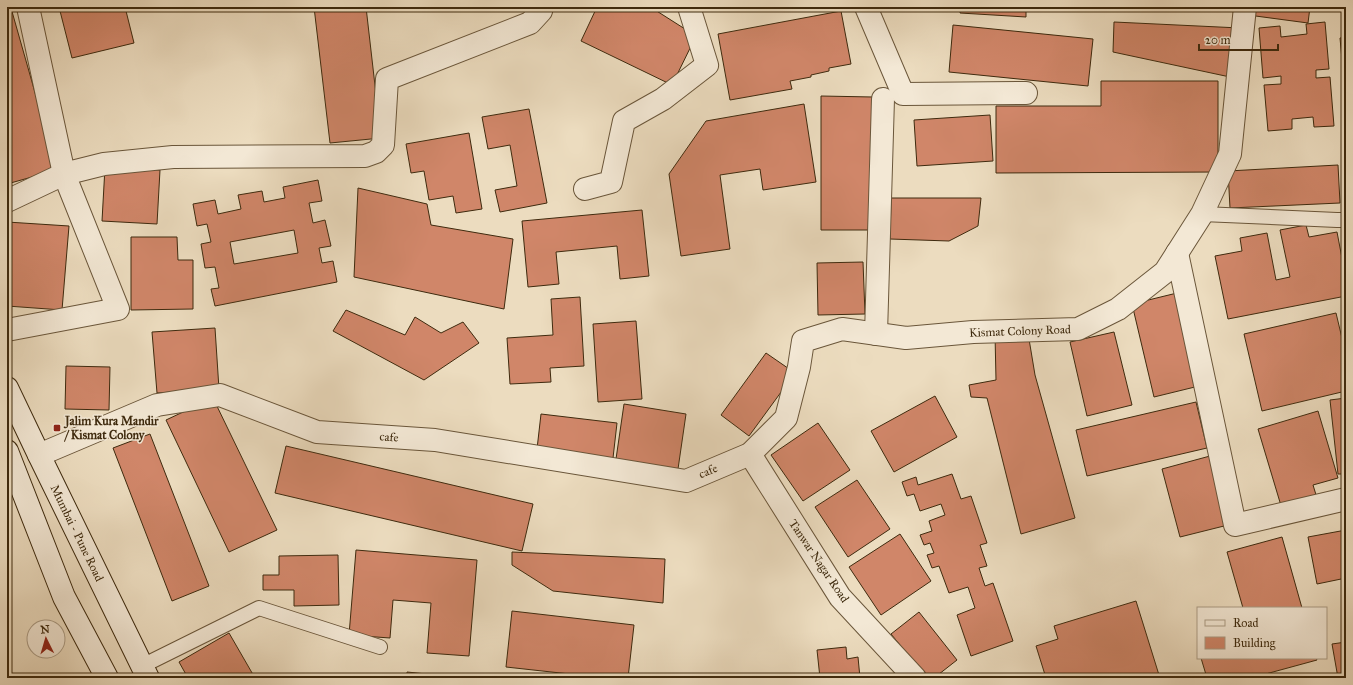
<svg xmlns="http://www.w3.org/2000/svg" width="1353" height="685" font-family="'IM FELL Great Primer',serif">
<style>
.building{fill:#d08669;stroke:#3e2a0e;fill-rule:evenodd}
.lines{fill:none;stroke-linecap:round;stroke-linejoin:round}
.lane-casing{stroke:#6a563a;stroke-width:16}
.street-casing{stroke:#6a563a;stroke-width:24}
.secondary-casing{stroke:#3e2a0e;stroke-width:24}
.lane{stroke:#f3e8d5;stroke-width:14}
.street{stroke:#f3e8d5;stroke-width:22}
.secondary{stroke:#f3e8d5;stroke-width:22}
.poi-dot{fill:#8f2418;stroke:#f3e8d5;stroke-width:1.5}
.labels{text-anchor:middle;stroke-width:3;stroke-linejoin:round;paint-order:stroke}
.street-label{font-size:12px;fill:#3e2a0e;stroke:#f3e8d5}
.poi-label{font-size:12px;font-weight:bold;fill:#3e2a0e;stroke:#f3e8d5;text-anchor:start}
</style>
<rect width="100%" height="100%" fill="#ecdcbf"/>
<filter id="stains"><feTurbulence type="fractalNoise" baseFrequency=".005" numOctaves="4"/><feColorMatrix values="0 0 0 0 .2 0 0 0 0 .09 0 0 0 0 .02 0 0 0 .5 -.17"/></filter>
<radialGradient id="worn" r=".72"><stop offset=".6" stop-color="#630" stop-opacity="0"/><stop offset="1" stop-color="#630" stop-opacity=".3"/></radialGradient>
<g class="building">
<path d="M59 7H125L134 43 72 58Z"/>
<path d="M314 7H366L381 138 330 143Z"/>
<path d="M597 7H656L652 8 696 36 672 85 581 41Z"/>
<path d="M961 7H1026V17L960 13Z"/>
<path d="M1249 7H1310L1308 23 1248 15Z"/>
<path d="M11 8 57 170 7 184V9Z"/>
<path d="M841 11 851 64 829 68V71L811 75V77L790 81 792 89 730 100 718 34Z"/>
<path d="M1114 22 1240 28 1230 77 1113 52Z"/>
<path d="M1325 22 1329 69 1316 70V78L1330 77 1334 126 1314 127 1313 117 1292 119V129L1268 131 1264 85 1281 84V76L1263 78 1259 28 1280 26 1281 37 1307 34 1306 24Z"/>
<path d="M953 25 1093 39 1088 86 949 72Z"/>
<path d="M1346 37V104L1340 38Z"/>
<path d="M1101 81H1218V172L996 173V106H1101Z"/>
<path d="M821 96 873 97V230H821Z"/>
<path d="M804 104 816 182 763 190 760 169 720 175 730 249 681 256 669 174 706 121Z"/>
<path d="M529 109 547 203 500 212 495 190 517 186 510 145 488 149 482 117Z"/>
<path d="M990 115 993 161 917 166 914 120Z"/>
<path d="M469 133 482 209 456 213 453 196 429 200 424 171 411 173 406 144Z"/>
<path d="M1338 165 1340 203 1230 208 1228 171Z"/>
<path d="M105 167 160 170 157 224 102 221Z"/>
<path d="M318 180 322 201 309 203 313 223 325 220 331 246 319 248 322 263 333 261 337 282 215 306 211 289 219 288 215 267 205 268 201 244 211 242 207 224 197 226 193 204 215 200 218 214 241 209 238 195 262 191 264 202 285 198 283 187ZM294 230 298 253 234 264 230 242Z"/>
<path d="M358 188 427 204 431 225 513 239 504 309 354 277Z"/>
<path d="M891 198H981L978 226 949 241 890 239Z"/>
<path d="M642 210 649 276 620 279 617 246 556 252 559 284 528 287 522 221Z"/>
<path d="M7 222 69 226 62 310 7 306 8 273H7Z"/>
<path d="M1306 225 1309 237 1337 232 1346 279V296L1228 319 1215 256 1242 251 1240 238 1267 233 1276 280 1290 277 1280 230Z"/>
<path d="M131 237H177L178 260H193V309L131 310Z"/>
<path d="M863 262 865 314 818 315 817 263Z"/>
<path d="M1177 293 1199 386 1154 397 1132 304Z"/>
<path d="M580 297 584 366 550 368 551 382 510 384 507 338 553 335 551 299Z"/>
<path d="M346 310 405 335 415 317 441 333 463 322 479 343 424 380 333 331Z"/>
<path d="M1336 313 1346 355V391L1262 411 1244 334Z"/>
<path d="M636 321 642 399 598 402 593 324Z"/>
<path d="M215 328 219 389 157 393 152 332Z"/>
<path d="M1114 332 1132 405 1087 416 1070 342Z"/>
<path d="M1028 333 1035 375 1075 518 1021 534 987 398 971 397 969 385 996 380 995 334Z"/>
<path d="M766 353 795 373 749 436 721 415Z"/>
<path d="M66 366 110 367 109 410 65 409Z"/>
<path d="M935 396 957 437 894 472 871 431Z"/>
<path d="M213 398 277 530 229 552 166 420Z"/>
<path d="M1346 398V474H1338L1330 400Z"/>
<path d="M1196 402 1207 448 1087 476 1076 430Z"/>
<path d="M624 404 686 414 678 469 616 459Z"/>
<path d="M1318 411 1338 478 1313 485 1317 498 1282 509 1258 429Z"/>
<path d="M541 414 617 423 613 458 537 449Z"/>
<path d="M818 423 850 470 803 501 771 455Z"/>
<path d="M150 434 209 586 172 601 113 448Z"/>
<path d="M286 446 533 504 522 551 275 493Z"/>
<path d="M1210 456 1228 525 1180 537 1162 469Z"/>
<path d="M952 474 961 499 971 496 987 543 980 545 987 566 979 568 985 586 993 583 1013 641 971 656 957 615 975 608 968 587 949 593 939 566 932 568 927 555 934 553 930 543 924 545 920 535 932 531 929 521 945 515 941 504 920 511 914 494 907 496 902 482 916 477 918 485Z"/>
<path d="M857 480 890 529 848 557 815 507Z"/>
<path d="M1346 530V578L1317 584 1308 537Z"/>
<path d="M900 534 931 581 881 615 849 567Z"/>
<path d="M1282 537 1302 608H1243L1227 552Z"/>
<path d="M356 550 477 560 469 656 427 653 431 603 393 600 390 638 349 635Z"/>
<path d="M512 552 665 559 663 603 553 591 512 565Z"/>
<path d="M338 555 339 605 294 606V590H263V575H279V556Z"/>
<path d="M1136 601 1159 675 1151 678H1046L1036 646 1058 639 1054 626Z"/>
<path d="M512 611 634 625 628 678H606L506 667Z"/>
<path d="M919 612 957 660 934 678H927L891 634Z"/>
<path d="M229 633 255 678H188L179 662Z"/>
<path d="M1346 642V678H1338L1332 644Z"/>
<path d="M846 647 847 659 858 657 860 678H820L817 650Z"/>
<path d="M1201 658H1316L1317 660 1251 678H1207Z"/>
<path d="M407 672 466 678H407Z"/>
</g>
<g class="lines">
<defs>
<g id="lane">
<path d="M1202 214 1337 220H1346"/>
<path d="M142 666 259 608 380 647"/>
</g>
<g id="street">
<path d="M866 7 903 94 1026 93"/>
<path d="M585 189 611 182 624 121 663 99 707 65 689 7"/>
<path d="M7 201 64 174 104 164 173 157 365 156 376 152 383 145 387 79 530 23 541 11 542 7"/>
<path d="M1177 253 1235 525 1346 499"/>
<path d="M7 330 118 309 64 174 28 7"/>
<path d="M876 334 883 99"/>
<path d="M750 454 840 597 915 678"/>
<path d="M39 455 157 405 220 395 317 432 435 440 686 481 750 454 786 418 799 367 803 341 842 329 906 338 973 332 1078 329 1118 309 1165 272 1202 214 1230 154 1245 7"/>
</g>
<g id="secondary">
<path d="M7 388 39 455 148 678"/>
<path d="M7 451 64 597 107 678"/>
</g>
</defs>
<use href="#lane" class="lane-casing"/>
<use href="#street" class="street-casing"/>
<use href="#secondary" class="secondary-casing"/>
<use href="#lane" class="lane"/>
<use href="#street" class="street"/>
<use href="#secondary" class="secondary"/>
</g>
<rect class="poi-dot" x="53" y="424" width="8" height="8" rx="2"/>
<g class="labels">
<g class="street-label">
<text transform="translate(1020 331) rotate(-2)" y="4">Kismat Colony Road</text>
<text transform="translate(389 437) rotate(4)" y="4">cafe</text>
<text transform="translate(708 471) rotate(-23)" y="4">cafe</text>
<text transform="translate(77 533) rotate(64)" y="4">Mumbai - Pune Road</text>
<text transform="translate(819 561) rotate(56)" y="4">Tanwar Nagar Road</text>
</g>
<g class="poi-label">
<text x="65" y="425">Jalim Kura Mandir<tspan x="65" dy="14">/ Kismat Colony</tspan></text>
</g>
</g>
<rect width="1353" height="685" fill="none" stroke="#ecdcbf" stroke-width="24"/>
<rect x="8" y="8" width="1337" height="669" fill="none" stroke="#3e2a0e" stroke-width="2"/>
<rect x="12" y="12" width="1329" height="661" fill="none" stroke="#3e2a0e"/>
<rect x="1197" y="607" width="130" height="52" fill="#f3e8d5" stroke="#ab9c85"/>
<rect x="1205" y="620" width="20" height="6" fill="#f3e8d5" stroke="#ab9c85"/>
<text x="1233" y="627" font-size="12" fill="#3e2a0e">Road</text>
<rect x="1205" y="637" width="20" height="12" fill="#d08669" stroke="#ab9c85"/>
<text x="1233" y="647" font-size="12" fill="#3e2a0e">Building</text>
<g transform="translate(46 639) rotate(355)"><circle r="19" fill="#f3e8d5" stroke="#ab9c85"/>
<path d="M0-3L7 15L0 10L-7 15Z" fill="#8f2418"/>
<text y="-6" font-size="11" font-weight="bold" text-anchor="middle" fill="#3e2a0e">N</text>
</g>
<path d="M1199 44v6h79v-6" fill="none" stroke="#3e2a0e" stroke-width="2"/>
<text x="1205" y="44" font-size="12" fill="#3e2a0e" stroke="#f3e8d5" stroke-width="3" paint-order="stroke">20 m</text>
<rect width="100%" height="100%" filter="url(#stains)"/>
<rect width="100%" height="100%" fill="url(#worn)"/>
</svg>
